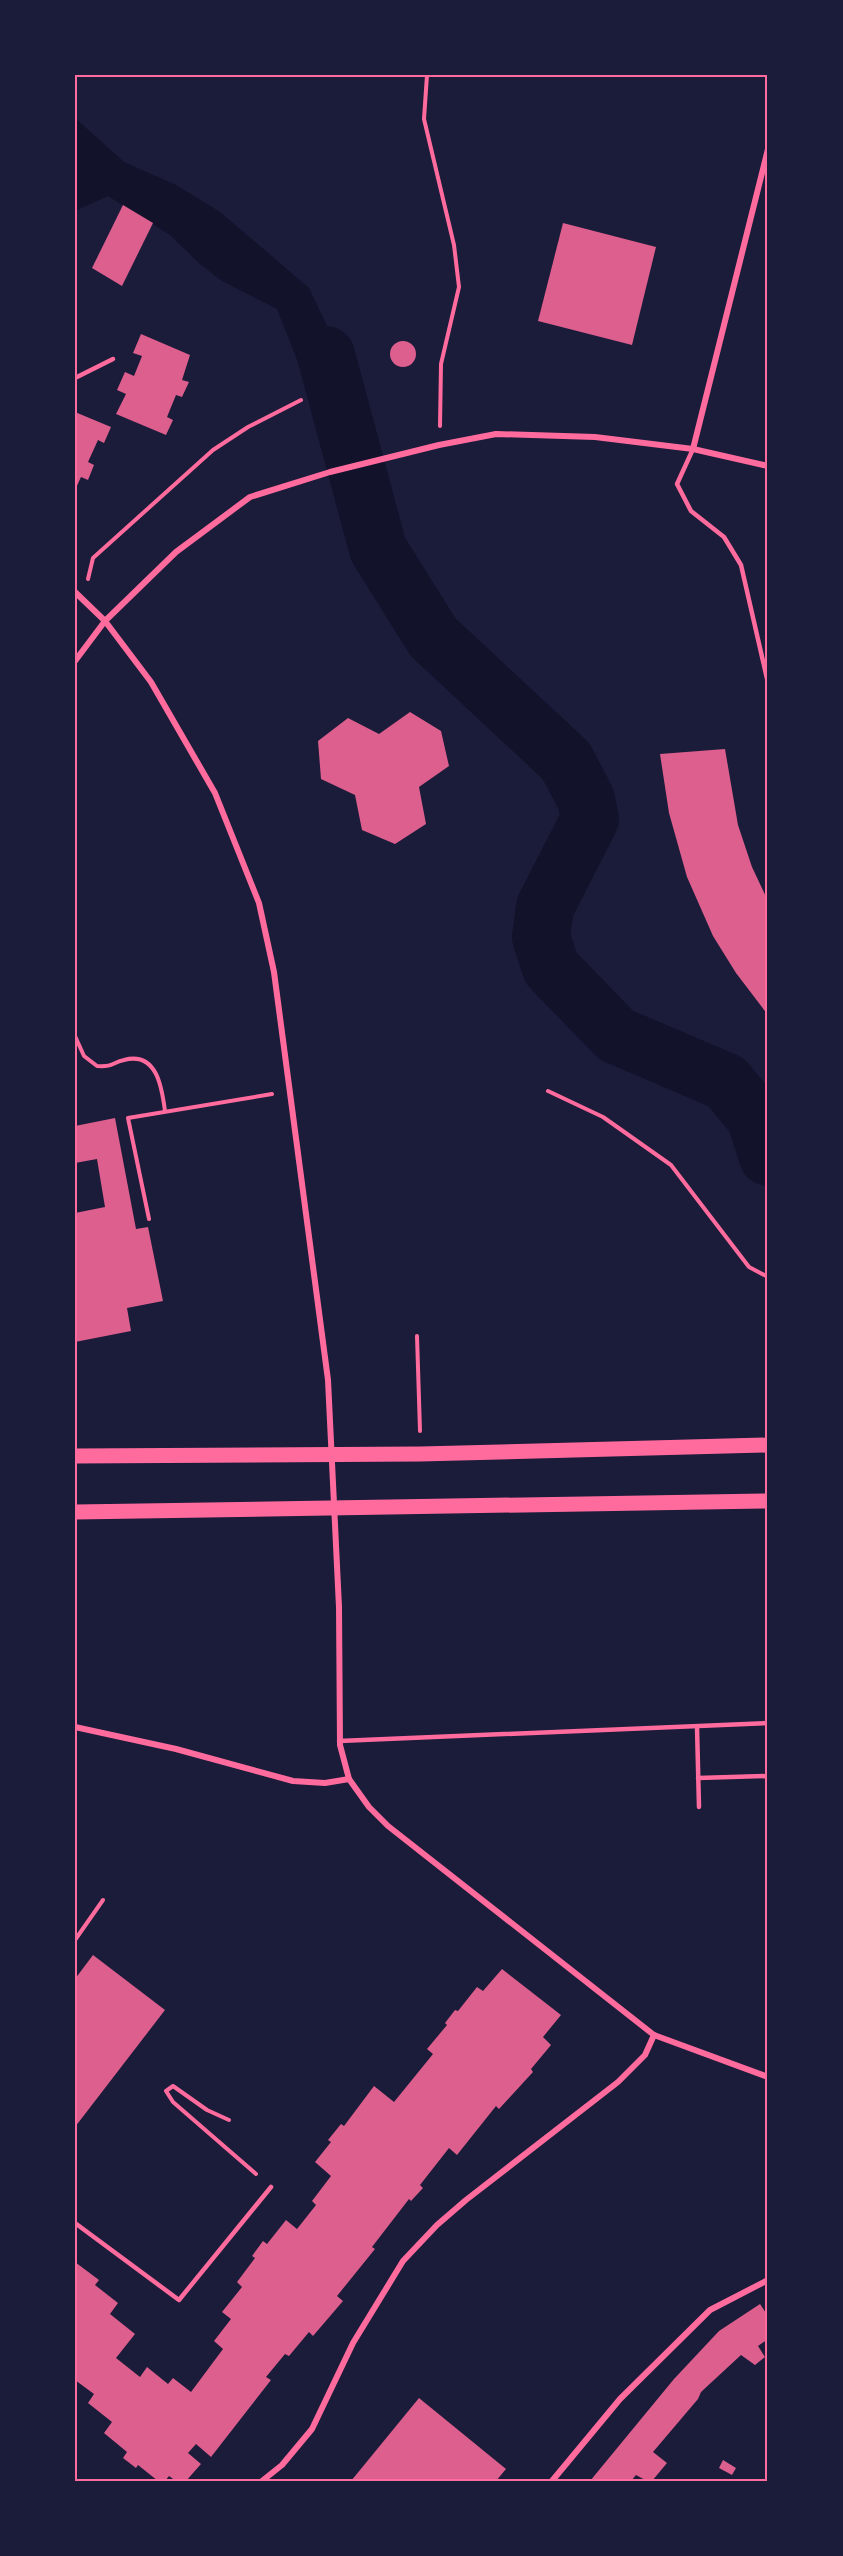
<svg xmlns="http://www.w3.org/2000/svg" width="843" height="2556" font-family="Jost,sans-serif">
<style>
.water{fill:#12122b}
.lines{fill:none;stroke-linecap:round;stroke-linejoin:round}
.river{stroke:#12122b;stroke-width:58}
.building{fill:#dd5f8e}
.path{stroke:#ff6b9d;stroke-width:4}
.service{stroke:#ff6b9d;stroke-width:4.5}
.minor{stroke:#ff6b9d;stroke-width:6}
.primary{stroke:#ff6b9d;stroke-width:15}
.neatline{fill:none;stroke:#ff6b9d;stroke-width:2}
</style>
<rect width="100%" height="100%" fill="#1b1b3a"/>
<path class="water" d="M75 118 124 162 176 185 220 212 309 288 329 330 363 429 328 438 277 309 222 281 200 264 170 235 108 196 75 211Z"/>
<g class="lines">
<path class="river" d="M326 355 378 549 433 637 566 761 586 799 590 819 545 907 541 937 551 968 616 1035 726 1082 755 1117 768 1157"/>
</g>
<g class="building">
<path d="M123 205 153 223 122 286 92 268Z"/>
<path d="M563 223 656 247 632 345 538 321Z"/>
<path d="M141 334 190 355 182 380 189 382 182 397 176 395 167 417 173 420 166 435 116 414 126 394 117 390 125 372 134 376 142 356 133 353Z"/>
<circle cx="403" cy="354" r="13"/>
<path d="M75 412 111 427 104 443 98 440 88 462 94 465 88 480 81 477 75 490Z"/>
<path d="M410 712 441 731 449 766 419 787 426 824 395 844 362 830 355 795 321 779 318 741 348 718 379 734Z"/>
<path d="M725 749 738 825 752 867 768 901V1015L736 973 713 936 687 877 669 813 660 754Z"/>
<path d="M115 1118 136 1229 148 1227 163 1301 127 1308 131 1331 75 1342V1213L105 1207 97 1159 75 1163V1126Z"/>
<path d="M93 1955 165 2010 75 2127V1979Z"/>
<path d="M502 1969 561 2015 543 2037 551 2045 531 2069 533 2072 499 2109 496 2106 457 2155 449 2148 420 2185 423 2188 411 2201 409 2199 372 2247 375 2249 337 2296 343 2301 313 2336 309 2332 289 2356 285 2354 266 2377 271 2380 211 2457 196 2444 188 2453 201 2464 186 2481H176L169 2476 165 2481H158L138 2465 136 2468 123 2458 127 2452 104 2433 112 2422 88 2403 94 2394 75 2380V2262L99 2280 95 2285 118 2303 110 2314 135 2334 116 2358 140 2377 147 2367 168 2384 173 2378 191 2392 223 2349 214 2341 231 2319 222 2312 242 2287 237 2282 255 2258 252 2256 263 2241 267 2244 286 2220 297 2229 316 2205 312 2201 331 2176 315 2162 331 2142 328 2140 341 2124 344 2126 374 2086 394 2102 433 2054 427 2049 447 2025 445 2023 455 2010 458 2011 477 1987 483 1991Z"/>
<path d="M760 2304 768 2316V2339L758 2346 765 2357 755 2365 741 2355 701 2392 698 2399 653 2452 667 2463 652 2481H647L636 2475 631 2481H590L674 2379 719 2331Z"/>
<path d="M419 2398 506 2469 496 2481H351Z"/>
<path d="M723 2460 736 2468 732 2475 719 2468Z"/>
</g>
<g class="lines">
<g class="path">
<path d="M427 75 424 119 454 245 459 287 441 364 440 426"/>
<path d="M88 579 93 558 213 450 248 427 301 400"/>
<path d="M75 1036 84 1056 97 1066C114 1067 111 1063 124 1060 157 1051 162 1088 165 1111"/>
<path d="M548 1091 603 1117 671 1165 749 1267 768 1277"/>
<path d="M149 1219 128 1118 272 1094"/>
<path d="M417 1336 420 1431"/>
<path d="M75 1940 103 1900"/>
<path d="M229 2120 207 2110 173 2086 166 2091 173 2102 256 2174"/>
</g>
<g class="service">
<path d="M75 378 113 359"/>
<path d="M693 449 677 484 691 511 724 537 741 565 768 683"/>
<path d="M697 1727 699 1807"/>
<path d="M339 1741 768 1723"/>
<path d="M698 1778 768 1776"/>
<path d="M75 2223 179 2300 271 2187"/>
</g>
<g class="minor">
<path d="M693 449 768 149"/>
<path d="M75 592 105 621 151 682 215 793 259 903 274 972 328 1380 339 1607 340 1745 349 1779 369 1807 388 1826 654 2035 768 2077"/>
<path d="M75 661 105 621 176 552 250 497 330 472 439 445 496 434 595 437 693 449 768 466"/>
<path d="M75 1727 176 1749 293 1781 325 1783 349 1779"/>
<path d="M262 2481 282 2465 312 2429 353 2343 403 2261 437 2225 466 2200 618 2082 645 2055 654 2035"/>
<path d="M552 2481 620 2399 710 2310 768 2280"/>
</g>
<g class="primary">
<path d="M75 1456 420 1454 768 1445"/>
<path d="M75 1512 768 1501"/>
</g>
</g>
<rect width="843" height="2556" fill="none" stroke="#1b1b3a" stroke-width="153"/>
<rect x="76" y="76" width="690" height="2404" class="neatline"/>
</svg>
